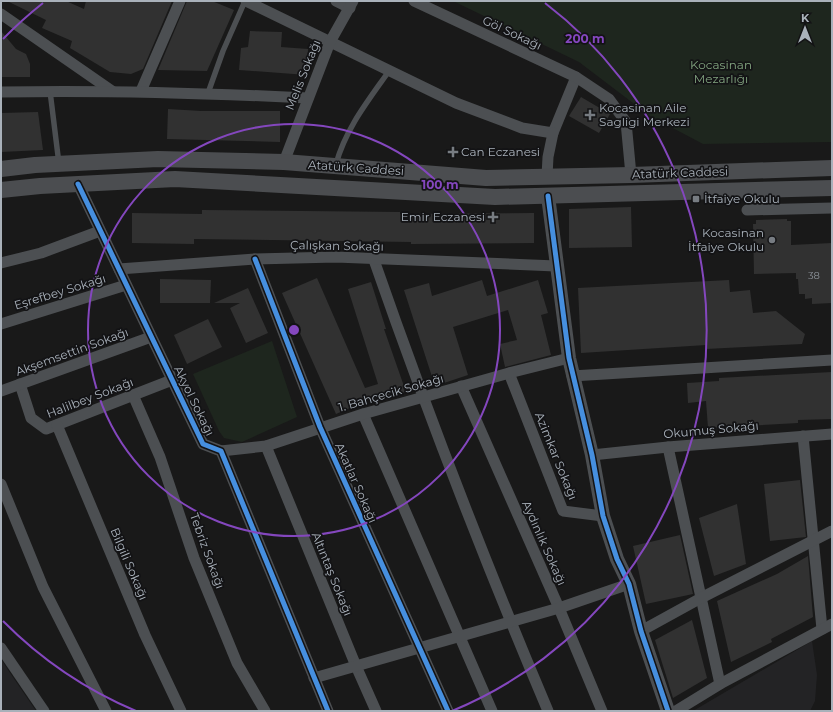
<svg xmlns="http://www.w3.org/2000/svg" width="833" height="712" font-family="Montserrat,sans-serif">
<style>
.built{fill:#232325}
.green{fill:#1e261e}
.building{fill:#313131}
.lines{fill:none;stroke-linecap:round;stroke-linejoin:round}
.service{stroke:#4c4f52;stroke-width:5.5}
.minor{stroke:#4c4f52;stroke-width:11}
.tertiary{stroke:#4c4f52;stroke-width:14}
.secondary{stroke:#4b4d50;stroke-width:16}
.cycleway-casing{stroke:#131315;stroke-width:8}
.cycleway{stroke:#468fdf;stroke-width:5}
.ring{fill:none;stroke:#8447be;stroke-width:2}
.poi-dot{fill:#777c82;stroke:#131315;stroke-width:1.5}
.labels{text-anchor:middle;stroke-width:3.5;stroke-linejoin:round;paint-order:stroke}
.number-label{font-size:10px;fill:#8b9198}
.street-label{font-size:12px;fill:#a9b1ba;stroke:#131315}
.park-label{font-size:12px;fill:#83a580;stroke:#131315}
.poi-label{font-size:12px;fill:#a9b1ba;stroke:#131315;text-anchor:start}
.centre{fill:#8447be;stroke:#131315;stroke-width:2}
.ring-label{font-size:12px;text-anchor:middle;font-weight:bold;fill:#8447be;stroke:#131315;stroke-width:3.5;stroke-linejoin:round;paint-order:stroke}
</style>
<rect width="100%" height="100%" fill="#191919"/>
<g class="built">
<path d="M812 641 817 675 815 701 810 711H693Z"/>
<path d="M1 659 10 673 36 711H1Z"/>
</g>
<g class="green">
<path d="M453 1H832V142L703 144 650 116 579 62Z"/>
<path d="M272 341 297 417 242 442 224 438 219 431 193 374Z"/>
</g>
<g class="building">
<path d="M7 1H66L84 9 86 1H172L143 69 131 74 110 72 70 48 72 41 42 28 46 20Z"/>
<path d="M187 1H212L234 10 207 71 158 70Z"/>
<path d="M1 31 16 49 26 54 30 64V77H1Z"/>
<path d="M250 31 282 32 281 47 308 49 307 75 239 70 241 48 248 47Z"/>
<path d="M581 97 610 114 599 133 569 116Z"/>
<path d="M168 109 201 111H280V142L167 139Z"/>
<path d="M38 112 43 150 1 152V113Z"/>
<path d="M631 207 632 247 569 248V209Z"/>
<path d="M202 210 400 212V214L534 213V243L411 244V242L194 239V244L132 243V213L202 214Z"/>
<path d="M787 219V221H791V245L832 243V303L812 304V298L805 299V294H799L798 279H796V273L754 274 753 224H756V220Z"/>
<path d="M317 278 365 388 378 384 348 289 371 282 386 329H384L406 392 384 400 382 394 336 414 282 293Z"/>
<path d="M160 279 211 280 210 303H160Z"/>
<path d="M482 280 487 296 538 280 548 313 541 315 551 355 505 367 500 344 517 340 508 310 453 327 468 375 435 386 404 290 429 283 432 296Z"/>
<path d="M729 280 730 292 750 290 753 313 776 311 805 334 802 344 706 349V345L581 353 578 288Z"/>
<path d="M248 288 268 333 246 343 230 308 240 303H214Z"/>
<path d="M208 319 222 347 187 364 174 335Z"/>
<path d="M832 372V419L798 420V423L708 428 706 401 688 403 687 383 719 381V378Z"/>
<path d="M800 480 806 537 770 541 764 484Z"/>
<path d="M737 504 746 564 714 576 699 518Z"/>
<path d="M680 535 693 594 646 604 633 546Z"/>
<path d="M808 556 813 617 771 639 772 642 731 662 717 601 777 574Z"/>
<path d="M692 620 707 678 673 698 655 640Z"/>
</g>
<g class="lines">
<g class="service">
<path d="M50 91 59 164"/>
<path d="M208 93 223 51 245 1"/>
<path d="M336 164C346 128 368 101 389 71"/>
</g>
<g class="minor">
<path d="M246 1 456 103 522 128 553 133 576 77"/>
<path d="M336 1 350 8"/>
<path d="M414 1 576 77 609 99 626 122 631 175"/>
<path d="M1 14 112 91"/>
<path d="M141 91 180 1"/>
<path d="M1 92C104 90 205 93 308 98"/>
<path d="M284 162 330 42 353 1"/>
<path d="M547 176 548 157 553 133"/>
<path d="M78 184 203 444 221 451 328 711"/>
<path d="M747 210 832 208"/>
<path d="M255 259 320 427 448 711"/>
<path d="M374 260C427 412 485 562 548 711"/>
<path d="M1 263 41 253 100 231"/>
<path d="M119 269 255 259 336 257 556 266"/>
<path d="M1 324 126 285"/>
<path d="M509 373 563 511 603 516"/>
<path d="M572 376 832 360"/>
<path d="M20 384 31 418 46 429 172 380"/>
<path d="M461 386 559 608 602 711"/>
<path d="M1 391 151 337"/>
<path d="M133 395 160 457 194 558 237 663 265 711"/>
<path d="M363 414 492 711"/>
<path d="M57 425 145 635 181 711"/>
<path d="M803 436 822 629"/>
<path d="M266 446 356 666 376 711"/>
<path d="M668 447 720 684"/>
<path d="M221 451 266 446 363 414 509 373 569 358"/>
<path d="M592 455 668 447 832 434"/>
<path d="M1 484 43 587 106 711"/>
<path d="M641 631 701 598 832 531"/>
<path d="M1 648 44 711"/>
<path d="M314 678 559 608 629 584"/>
<path d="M676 711 720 684 832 624"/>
</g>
<path class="tertiary" d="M548 196 569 358 592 455 603 516 617 559 629 584 641 631 668 711"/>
<g class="secondary">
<path d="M1 169 35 165 158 159 284 162 486 178 631 175 832 168"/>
<path d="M1 190 40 186 175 179 495 197 832 188"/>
</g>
<defs>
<g id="cycleway">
<path d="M78 184 203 444 221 451 328 711"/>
<path d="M548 196 569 358 592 455 603 516 617 559 629 584 641 631 668 711"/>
<path d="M255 259 320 427 448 711"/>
</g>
</defs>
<use href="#cycleway" class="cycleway-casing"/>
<use href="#cycleway" class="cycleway"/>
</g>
<g class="ring">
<circle cx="294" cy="330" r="206"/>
<path d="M136 711A412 412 0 0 1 3 621M3 39A412 412 0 0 1 43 3M545 3A412 412 0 0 1 452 711"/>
</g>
<g class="poi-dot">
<path d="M588 109h4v4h4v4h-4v4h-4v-4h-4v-4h4z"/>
<path d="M451 146h4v4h4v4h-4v4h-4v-4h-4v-4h4z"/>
<rect x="692" y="195" width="8" height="8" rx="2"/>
<path d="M491 211h4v4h4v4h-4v4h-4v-4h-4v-4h4z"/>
<circle cx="772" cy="240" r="4"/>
</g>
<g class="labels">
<g class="number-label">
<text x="814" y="279">38</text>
</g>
<g class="street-label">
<text transform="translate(512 33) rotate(25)" y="4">Göl Sokağı</text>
<text transform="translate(303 75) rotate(-68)" y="4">Melis Sokağı</text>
<text transform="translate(356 168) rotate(4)" y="4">Atatürk Caddesi</text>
<text transform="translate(680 173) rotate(-2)" y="4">Atatürk Caddesi</text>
<text transform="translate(337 246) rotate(1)" y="4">Çalışkan Sokağı</text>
<text transform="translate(60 292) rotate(-17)" y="4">Eşrefbey Sokağı</text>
<text transform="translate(72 352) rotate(-20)" y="4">Akşemsettin Sokağı</text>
<text transform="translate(391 393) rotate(-16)" y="4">1. Bahçecik Sokağı</text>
<text transform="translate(90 398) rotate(-21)" y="4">Halilbey Sokağı</text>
<text transform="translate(194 401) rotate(64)" y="4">Akyol Sokağı</text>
<text transform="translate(711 430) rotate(-5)" y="4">Okumuş Sokağı</text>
<text transform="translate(556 456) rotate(68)" y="4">Azimkar Sokağı</text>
<text transform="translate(356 483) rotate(66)" y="4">Akatlar Sokağı</text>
<text transform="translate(544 543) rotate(66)" y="4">Aydınlık Sokağı</text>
<text transform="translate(207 551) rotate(70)" y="4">Tebriz Sokağı</text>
<text transform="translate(129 564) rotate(67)" y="4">Bilgili Sokağı</text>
<text transform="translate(332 574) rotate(68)" y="4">Altıntaş Sokağı</text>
</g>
<g class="park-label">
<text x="721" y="69">Kocasinan<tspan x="721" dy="14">Mezarlığı</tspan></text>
</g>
<g class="poi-label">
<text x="599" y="112">Kocasinan Aile<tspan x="599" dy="14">Sagligi Merkezi</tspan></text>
<text x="461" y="156">Can Eczanesi</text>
<text x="704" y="203">İtfaiye Okulu</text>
<text x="485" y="221" text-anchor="end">Emir Eczanesi</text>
<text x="764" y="237" text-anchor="end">Kocasinan<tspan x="764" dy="14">İtfaiye Okulu</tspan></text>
</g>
</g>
<circle cx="294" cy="330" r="6" class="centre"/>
<g class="ring-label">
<text x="585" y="43">200 m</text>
<text x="440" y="189">100 m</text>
</g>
<rect width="833" height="712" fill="none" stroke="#a9b1ba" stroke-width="4"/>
<g transform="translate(805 28)" stroke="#131315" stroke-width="3" paint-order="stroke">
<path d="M0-3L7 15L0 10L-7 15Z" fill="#a9b1ba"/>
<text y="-6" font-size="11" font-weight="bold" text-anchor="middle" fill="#a9b1ba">K</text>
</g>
</svg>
